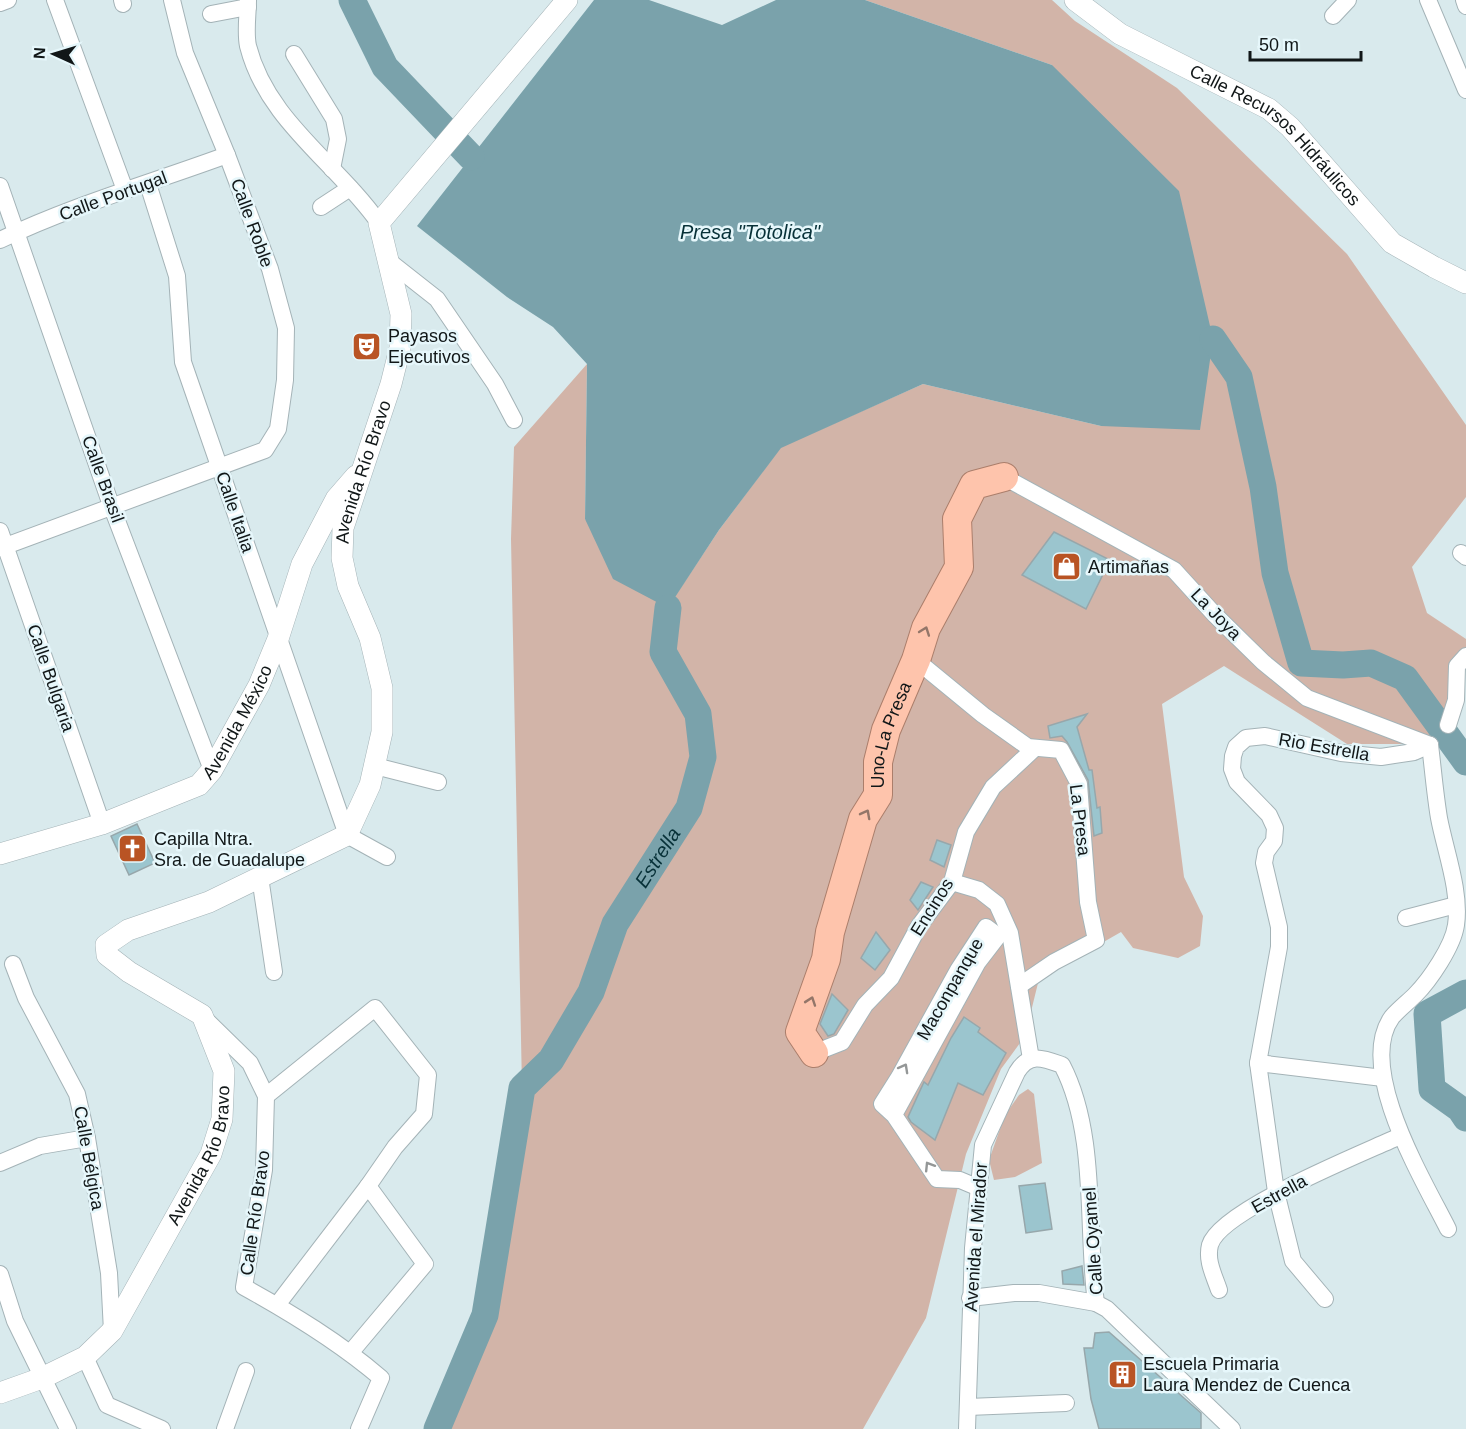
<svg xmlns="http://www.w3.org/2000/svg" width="1466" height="1429" font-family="Arial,sans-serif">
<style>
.green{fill:#d2b4a8}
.water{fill:#7aa2ab}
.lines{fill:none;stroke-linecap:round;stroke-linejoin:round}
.river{stroke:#7aa2ab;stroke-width:27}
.building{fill:#9bc5ce;stroke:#97a7ab;stroke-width:1.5}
.minor-casing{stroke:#a4b3b7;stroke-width:18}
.tertiary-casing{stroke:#a4b3b7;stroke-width:22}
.trunk-casing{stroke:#ab7e6b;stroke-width:30}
.minor{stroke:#fff;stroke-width:16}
.tertiary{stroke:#fff;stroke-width:21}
.trunk{stroke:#fec4ac;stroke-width:28}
.oneway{stroke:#937669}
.oneway2{stroke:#949797}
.labels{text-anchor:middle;stroke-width:5;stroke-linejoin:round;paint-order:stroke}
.street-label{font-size:18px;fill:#111718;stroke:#e6f7fb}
.poi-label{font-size:18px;fill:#111718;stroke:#e6f7fb;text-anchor:start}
.water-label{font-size:20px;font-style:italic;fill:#073138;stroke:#e6f7fb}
</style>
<rect width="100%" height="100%" fill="#d9eaed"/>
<g class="green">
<path d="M865 0H1052L1075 21 1177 88 1347 254 1466 425V497L1412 567 1427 613 1466 639V656L1455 716 1421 744H1347L1224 666 1162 704 1184 877 1203 916 1200 946 1178 958 1133 948 1121 932 1039 979 1025 1036 1001 1069 966 1154 926 1318 863 1429H437L485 1315 522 1088 511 539 514 447 587 364 585 519 668 607 719 530 781 447 923 384 1101 426 1052 65Z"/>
<path d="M1028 1089 1034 1094 1042 1163 1015 1177 994 1180 989 1160 1005 1115 1019 1095Z"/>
</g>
<path class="water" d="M594 0H649L722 25 776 0H865L1052 65 1179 191 1213 339 1200 430 1101 426 923 384 781 448 719 530 668 608 613 579 585 519 587 364 553 327 507 297 417 226Z"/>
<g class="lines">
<g class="river">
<path d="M352 0 385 67 471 157"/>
<path d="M1213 339 1239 377 1263 487 1275 573 1301 663 1343 665 1371 663 1405 678 1466 762"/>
<path d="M1466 993 1427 1014 1432 1089 1460 1109 1466 1118"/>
<path id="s1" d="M437 1429 485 1315 522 1088 551 1060 591 992 615 924 689 808 703 757 698 714 663 652 668 608"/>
</g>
</g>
<g class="building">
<path d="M1054 532 1110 560 1086 609 1022 575Z"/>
<path d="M1087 714 1077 727 1089 770H1092L1097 808 1100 807 1102 833 1094 836 1088 780 1067 742 1062 736 1050 738 1048 726Z"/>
<path d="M137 824 155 863 129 875 111 836Z"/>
<path d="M937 840 951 845 944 867 930 860Z"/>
<path d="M921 882 933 887 918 910 910 900Z"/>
<path d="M876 932 890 950 875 970 861 958Z"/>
<path d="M832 994 848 1010 834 1034 828 1036 820 1024Z"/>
<path d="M964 1017 980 1028 978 1032 1006 1053 983 1095 958 1083 935 1140 911 1122 908 1117 924 1082 928 1085 951 1038Z"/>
<path d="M1045 1183 1052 1229 1026 1233 1019 1186Z"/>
<path d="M1082 1266 1084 1285 1063 1284 1062 1271Z"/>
<path d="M1109 1332 1201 1413V1429H1099L1091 1399 1084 1348H1093L1095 1333Z"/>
</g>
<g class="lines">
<defs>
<g id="minor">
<path d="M55 0 125 190"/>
<path d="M122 0 123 4"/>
<path d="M248 0C248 14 245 32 248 46 267 121 337 163 379 223"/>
<path d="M1428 0 1466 90"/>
<path d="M1464 0 1466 6"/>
<path d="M0 3 8 0"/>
<path d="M211 14 248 7"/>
<path d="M1333 16 1348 0"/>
<path d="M294 54 334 119 338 139 332 169"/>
<path d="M148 184 177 276 183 362 347 835 387 857"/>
<path d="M0 186 111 505 212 770"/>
<path d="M321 207 350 188"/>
<path d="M0 240C73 205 151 183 227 155"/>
<path d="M390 262 437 299 495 384 514 420"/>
<path d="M1004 477 1174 570 1215 615 1263 662 1307 698 1430 745"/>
<path d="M0 531 102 824"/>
<path d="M0 548 265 450 278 429 285 380 286 328 270 269 227 155 185 53 172 0"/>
<path d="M1461 553 1466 557"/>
<path d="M916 660 983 715 1028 747 1061 750 1079 784 1088 902 1096 940 1054 962 1019 986"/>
<path d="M1448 725 1456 700 1457 666 1466 656"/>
<path d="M1430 745C1433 769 1435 794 1439 818 1445 850 1461 892 1456 925 1453 946 1430 980 1415 995 1408 1002 1399 1009 1392 1017 1355 1068 1424 1181 1448 1229"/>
<path d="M375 766 438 782"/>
<path d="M260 877 274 972"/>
<path d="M952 882 979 890 997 904 1010 933 1031 1059"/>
<path d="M1406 918 1456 905"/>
<path d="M13 964 26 998 77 1094 87 1138 109 1273 112 1331"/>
<path d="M204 1018 250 1063 266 1096 264 1170 244 1287C293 1314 339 1342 381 1378L359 1429"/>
<path d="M814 1053 842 1042 865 1005 891 978 919 926 952 882 966 832 993 787 1035 748"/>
<path d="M1258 1063 1383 1078"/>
<path d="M266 1096 375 1008 428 1075 424 1114 395 1147 368 1186 277 1305"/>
<path d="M894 1115 978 962 998 936 986 927 958 970 899 1077 882 1104 894 1115 937 1179 960 1180 979 1188"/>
<path d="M0 1163 40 1146 87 1138"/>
<path d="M0 1274 15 1321 68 1429"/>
<path d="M1219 1290C1214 1275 1206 1261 1210 1245 1220 1210 1364 1153 1400 1136"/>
<path d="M970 1298 1014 1293H1039L1096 1303"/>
<path d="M1325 1299 1293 1261 1276 1192 1258 1063 1279 947V927L1264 863 1266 852 1274 841 1275 828 1269 815 1237 782 1232 769 1233 756 1236 747 1246 738 1265 736 1341 753 1381 757 1414 752 1430 745"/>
<path d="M351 1352 425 1264 368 1186"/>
<path d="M85 1357 107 1405 162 1429"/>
<path d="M968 1407 1066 1403"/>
<path d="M225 1429 246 1371"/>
<path d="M967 1429 973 1248 983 1145 1017 1072C1029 1052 1043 1058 1062 1065 1098 1134 1086 1229 1096 1303L1107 1309 1232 1429"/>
</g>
<g id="tertiary">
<path id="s2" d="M1075 0 1120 34 1269 109 1290 127 1392 243 1434 267 1466 283"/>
<path id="s3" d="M0 854 102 824 199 785 212 770 259 685 278 639 302 564 336 499 356 476"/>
<path id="s4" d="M0 1393 42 1378 85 1357 112 1331 211 1154 222 1119 224 1071 202 1015 129 972 107 955 106 945 128 930 209 902 347 835 370 785 382 732V688L370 638 348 586 342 558 343 528 391 384 400 348 401 314 379 223 567 0"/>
</g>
<g id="trunk">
<path id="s5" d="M814 1053 800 1032 826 959 830 932 863 819 878 795V762L886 730 916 660 926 628 959 567 957 519 974 485 1004 477"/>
</g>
</defs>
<use href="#minor" class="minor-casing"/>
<use href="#tertiary" class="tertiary-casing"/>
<use href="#trunk" class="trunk-casing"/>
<use href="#minor" class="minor"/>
<use href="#tertiary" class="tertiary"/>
<use href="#trunk" class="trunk"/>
</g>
<defs><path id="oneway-chevron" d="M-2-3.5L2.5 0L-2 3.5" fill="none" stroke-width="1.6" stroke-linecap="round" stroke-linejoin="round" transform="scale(1.5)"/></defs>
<g class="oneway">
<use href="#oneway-chevron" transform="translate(925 631) rotate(-70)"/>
<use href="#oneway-chevron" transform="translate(866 814) rotate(-62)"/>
<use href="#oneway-chevron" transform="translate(811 1001) rotate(-71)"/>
</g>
<g class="oneway2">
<use href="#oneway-chevron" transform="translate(904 1068) rotate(-61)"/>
<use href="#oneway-chevron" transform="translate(929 1166) rotate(-122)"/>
</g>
<defs>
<symbol id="theatre-square" viewBox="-11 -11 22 22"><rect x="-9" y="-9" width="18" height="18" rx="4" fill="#b95424" stroke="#e6f7fb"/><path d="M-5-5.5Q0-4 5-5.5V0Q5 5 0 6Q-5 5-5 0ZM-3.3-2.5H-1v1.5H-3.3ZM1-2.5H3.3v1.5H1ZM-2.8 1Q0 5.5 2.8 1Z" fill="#fff"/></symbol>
<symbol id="shop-square" viewBox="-11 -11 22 22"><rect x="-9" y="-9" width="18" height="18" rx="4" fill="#b95424" stroke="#e6f7fb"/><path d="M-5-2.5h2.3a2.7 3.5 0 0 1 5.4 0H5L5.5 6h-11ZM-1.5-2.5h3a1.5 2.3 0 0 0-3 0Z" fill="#fff"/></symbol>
<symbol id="church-square" viewBox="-11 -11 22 22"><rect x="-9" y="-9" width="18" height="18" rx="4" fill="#b95424" stroke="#e6f7fb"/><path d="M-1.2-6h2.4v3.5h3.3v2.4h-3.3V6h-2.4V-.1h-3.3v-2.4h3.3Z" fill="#fff"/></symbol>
<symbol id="building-square" viewBox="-11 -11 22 22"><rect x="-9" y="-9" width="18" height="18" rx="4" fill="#b95424" stroke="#e6f7fb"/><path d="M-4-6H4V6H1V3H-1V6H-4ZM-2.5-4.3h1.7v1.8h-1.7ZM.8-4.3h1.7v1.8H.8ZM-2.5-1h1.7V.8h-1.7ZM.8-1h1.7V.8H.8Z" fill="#fff"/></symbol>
</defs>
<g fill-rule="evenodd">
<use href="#theatre-square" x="350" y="330" width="33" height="33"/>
<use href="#shop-square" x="1050" y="550" width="33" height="33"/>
<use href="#church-square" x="116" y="832" width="33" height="33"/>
<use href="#building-square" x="1106" y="1358" width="33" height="33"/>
</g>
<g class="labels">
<g class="street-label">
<text dy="6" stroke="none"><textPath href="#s2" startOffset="244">Calle Recursos Hidráulicos</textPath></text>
<text transform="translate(113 196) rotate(-20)" y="6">Calle Portugal</text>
<text transform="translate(252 223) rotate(70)" y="6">Calle Roble</text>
<text dy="6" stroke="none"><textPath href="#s4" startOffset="1245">Avenida Río Bravo</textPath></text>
<text transform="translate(103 479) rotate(70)" y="6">Calle Brasil</text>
<text transform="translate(235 512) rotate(71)" y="6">Calle Italia</text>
<text transform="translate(1216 614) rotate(46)" y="6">La Joya</text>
<text transform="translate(51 678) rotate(71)" y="6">Calle Bulgaria</text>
<text dy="6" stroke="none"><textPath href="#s3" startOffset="285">Avenida México</textPath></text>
<text dy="6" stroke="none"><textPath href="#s5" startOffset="338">Uno-La Presa</textPath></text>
<text transform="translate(1324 747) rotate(10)" y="6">Rio Estrella</text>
<text transform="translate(1080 820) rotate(83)" y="6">La Presa</text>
<text transform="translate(932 907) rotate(-58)" y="6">Encinos</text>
<text transform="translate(950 989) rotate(-60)" y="6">Maconpanque</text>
<text dy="6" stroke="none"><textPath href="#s4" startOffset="328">Avenida Río Bravo</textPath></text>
<text transform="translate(89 1158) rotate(80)" y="6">Calle Bélgica</text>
<text transform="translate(1279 1194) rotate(-29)" y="6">Estrella</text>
<text transform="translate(255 1213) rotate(-82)" y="6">Calle Río Bravo</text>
<text transform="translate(976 1237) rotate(-86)" y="6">Avenida el Mirador</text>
<text transform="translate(1093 1241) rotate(-94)" y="6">Calle Oyamel</text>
</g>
<g class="poi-label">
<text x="388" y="342">Payasos<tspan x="388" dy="21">Ejecutivos</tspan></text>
<text x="1088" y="573">Artimañas</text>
<text x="154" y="845">Capilla Ntra.<tspan x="154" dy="21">Sra. de Guadalupe</tspan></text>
<text x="1143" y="1370">Escuela Primaria<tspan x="1143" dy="21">Laura Mendez de Cuenca</tspan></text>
</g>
<g class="water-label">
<text x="750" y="239">Presa "Totolica"</text>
<text dy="7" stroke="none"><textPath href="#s1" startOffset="624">Estrella</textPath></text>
</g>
</g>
<g transform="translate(54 54) rotate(274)" stroke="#e6f7fb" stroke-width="4.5" paint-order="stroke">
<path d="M0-4.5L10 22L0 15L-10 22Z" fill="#111718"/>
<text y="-9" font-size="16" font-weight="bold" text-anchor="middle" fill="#111718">N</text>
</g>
<path d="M1250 51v9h111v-9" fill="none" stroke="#111718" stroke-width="3"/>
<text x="1259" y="51" font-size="18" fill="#111718" stroke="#e6f7fb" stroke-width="4.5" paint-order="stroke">50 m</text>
</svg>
